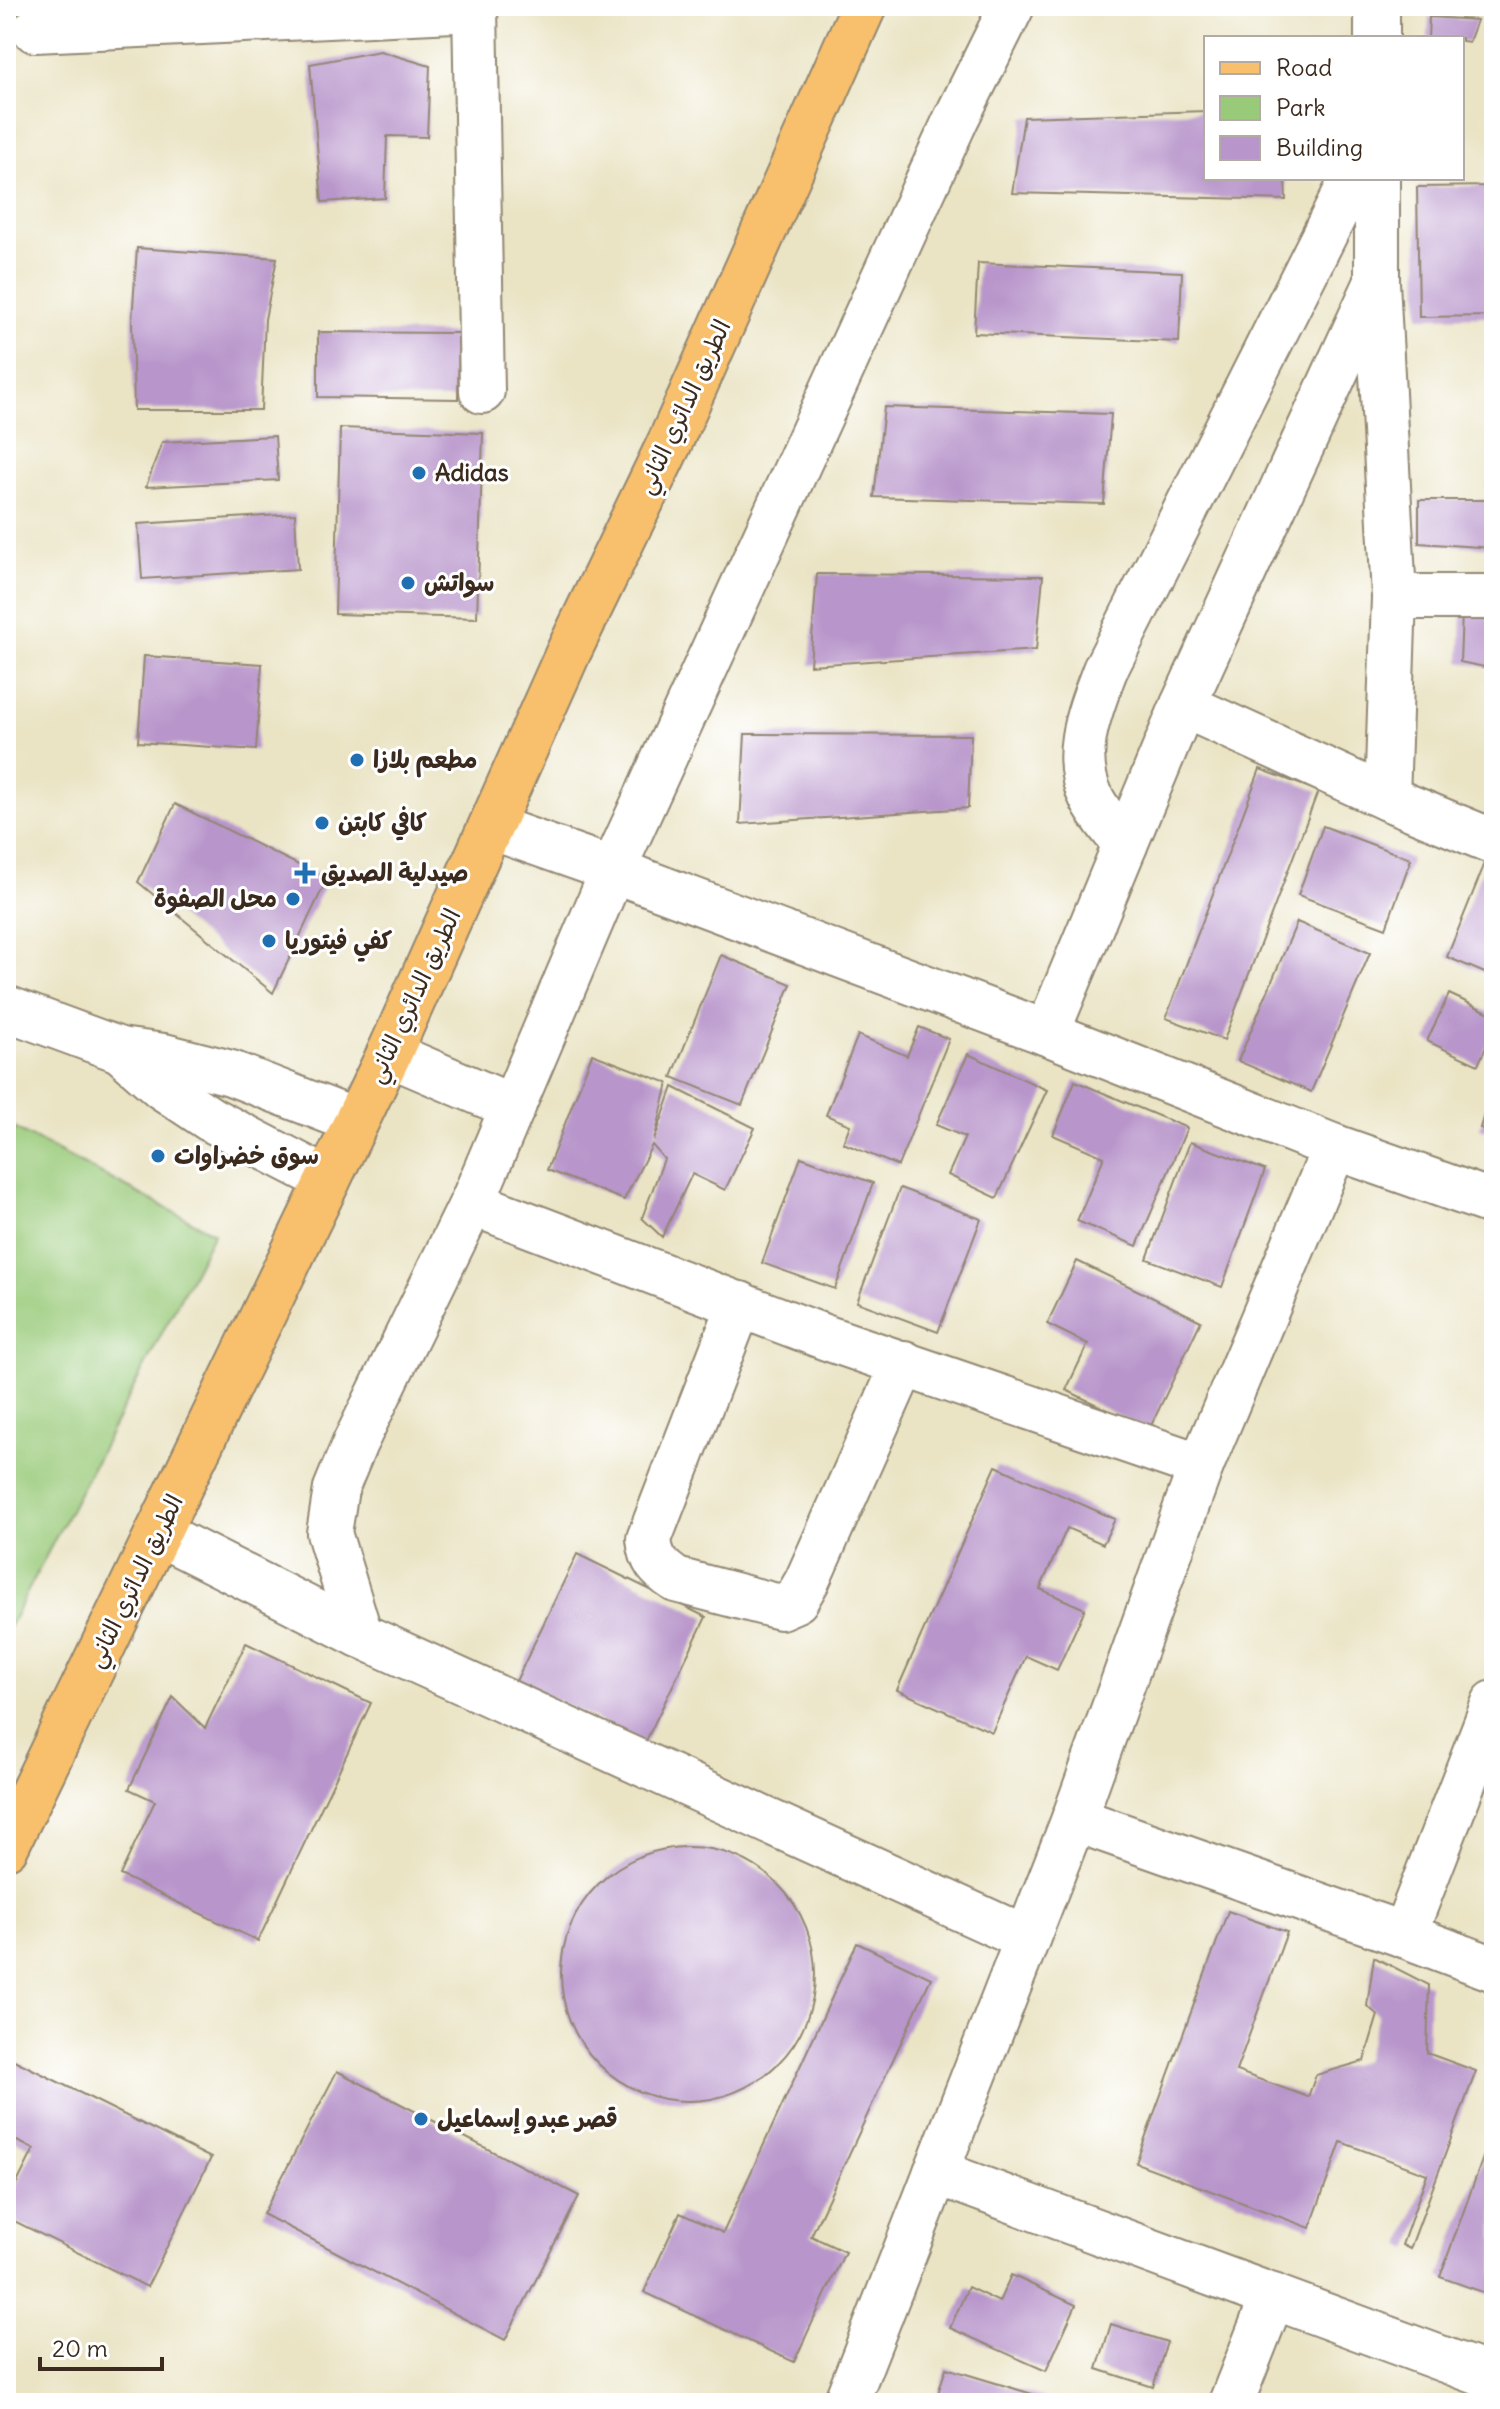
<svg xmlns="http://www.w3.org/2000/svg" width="1500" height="2409" font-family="Delius,'Playpen Sans Arabic',sans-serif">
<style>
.green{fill:#99ca79;stroke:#6a7a4c;stroke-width:2}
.building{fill:#b895cb}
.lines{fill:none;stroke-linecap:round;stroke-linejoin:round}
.minor-casing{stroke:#928772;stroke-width:48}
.major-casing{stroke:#928772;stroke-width:48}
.minor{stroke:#fff;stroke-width:44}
.major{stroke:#f8bf6c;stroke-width:44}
.poi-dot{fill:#1f6fb2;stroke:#fff;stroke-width:3}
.labels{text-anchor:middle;stroke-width:6;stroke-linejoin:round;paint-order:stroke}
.street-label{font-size:24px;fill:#3b2a1e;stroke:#fff}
.poi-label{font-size:24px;font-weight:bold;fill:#3b2a1e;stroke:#fff;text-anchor:start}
</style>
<rect width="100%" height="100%" fill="#fff"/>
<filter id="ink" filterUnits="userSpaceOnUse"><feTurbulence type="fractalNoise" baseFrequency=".0125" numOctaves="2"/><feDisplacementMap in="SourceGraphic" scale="16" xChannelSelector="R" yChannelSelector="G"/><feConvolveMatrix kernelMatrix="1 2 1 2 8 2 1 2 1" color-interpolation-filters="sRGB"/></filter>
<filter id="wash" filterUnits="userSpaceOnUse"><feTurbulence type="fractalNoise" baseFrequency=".006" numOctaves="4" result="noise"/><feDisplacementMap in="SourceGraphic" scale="32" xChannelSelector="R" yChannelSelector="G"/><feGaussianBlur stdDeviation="1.8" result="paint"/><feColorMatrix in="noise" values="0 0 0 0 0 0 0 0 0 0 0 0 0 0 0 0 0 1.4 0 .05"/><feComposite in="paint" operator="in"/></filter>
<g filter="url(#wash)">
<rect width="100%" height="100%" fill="#eae4c5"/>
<path class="green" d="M6 1124 214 1233 6 1633Z"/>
<g id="blocks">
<g class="building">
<path d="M1429 17 1477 20 1469 42 1462 41V38H1428Z"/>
<path d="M380 51 430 66 427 137 387 136 385 198 322 202 310 64Z"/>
<path d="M1206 111V178H1285L1286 200 1012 193 1024 117Z"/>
<path d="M1494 186V316L1419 317 1417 187Z"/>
<path d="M137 248 277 258 265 319 261 410H134L132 321Z"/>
<path d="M978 263 1182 272 1179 342 974 333Z"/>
<path d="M318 332 459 333 458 399 318 397Z"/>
<path d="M884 407 1111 414 1104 504 874 497Z"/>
<path d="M340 428 483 433 477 618 335 614Z"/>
<path d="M275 436 278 480 146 487 162 442Z"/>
<path d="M1419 500H1494V548L1419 543Z"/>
<path d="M295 514 298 569 142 579 138 524Z"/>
<path d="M817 574 1043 576 1036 650 810 665Z"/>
<path d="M1462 612 1494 613V669L1460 662Z"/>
<path d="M144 656 262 664 256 750 138 742Z"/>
<path d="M745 734 971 735 968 808 740 824Z"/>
<path d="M1260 769 1318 791 1224 1040 1166 1018Z"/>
<path d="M175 804 327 879 273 993 138 882Z"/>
<path d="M1323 826 1411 859 1386 928 1298 895Z"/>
<path d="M1485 863 1494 866V977L1447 957Z"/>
<path d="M1297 922 1370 953 1311 1092 1238 1061Z"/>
<path d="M721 955 791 984 742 1105 672 1077Z"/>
<path d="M1449 994 1494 1015V1030L1478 1065 1427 1041Z"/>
<path d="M919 1027 949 1039 898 1166 843 1143 850 1125 826 1115 858 1035 907 1056Z"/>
<path d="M592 1054 668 1083 654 1141 673 1087 755 1128 725 1190 692 1174 662 1237 642 1218 664 1159 652 1145 624 1200 547 1170Z"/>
<path d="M968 1054 1047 1090 997 1198 948 1175 965 1137 936 1125Z"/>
<path d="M1075 1081 1187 1128 1137 1246 1077 1221 1104 1157 1053 1135Z"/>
<path d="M1493 1084H1494V1132L1480 1128Z"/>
<path d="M1190 1142 1265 1170 1222 1287 1147 1259Z"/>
<path d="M801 1157 873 1183 835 1289 762 1263Z"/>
<path d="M900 1188 981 1219 938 1332 857 1302Z"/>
<path d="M1077 1261 1201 1321 1149 1430 1066 1390 1088 1344 1047 1324Z"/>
<path d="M996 1466 1115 1519 1103 1544 1067 1528 1040 1589 1085 1609 1057 1670 1026 1656 992 1732 897 1690Z"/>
<path d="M577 1554 706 1617 645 1743 516 1681Z"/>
<path d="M246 1643 371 1703 258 1941 120 1875 155 1801 129 1789 173 1697 205 1728Z"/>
<circle cx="688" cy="1974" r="127"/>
<path d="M1228 1911 1287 1932 1236 2071 1308 2097 1316 2075 1364 2061 1378 2015 1367 2006 1374 1957 1429 1985 1427 2053 1476 2071 1410 2249 1402 2245 1427 2174 1341 2142 1310 2228 1136 2163Z"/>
<path d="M857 1943 931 1978 811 2236 845 2252 794 2362 644 2292 680 2213 723 2233Z"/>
<path d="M14 2060 211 2158 147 2287 6 2217V2205L34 2149 6 2136V2077Z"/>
<path d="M337 2071 579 2196 505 2340 263 2214Z"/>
<path d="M1494 2127V2296L1440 2277Z"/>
<path d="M1011 2275 1076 2305 1046 2371 950 2328 968 2287 999 2302Z"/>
<path d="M1111 2324 1167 2342 1153 2387 1097 2369Z"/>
<path d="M946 2368 1059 2402V2403H935Z"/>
</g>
</g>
</g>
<g filter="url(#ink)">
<use href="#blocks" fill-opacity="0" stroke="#928772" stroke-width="2"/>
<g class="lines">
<defs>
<g id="minor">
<path d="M475 6 482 391"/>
<path d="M35 30 475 9"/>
<path d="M1377 38V6"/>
<path d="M1377 178V282L1394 597 1387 798"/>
<path d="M1394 597H1494"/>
<path d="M1183 705 1387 798 1494 842"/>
<path d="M491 827 613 870 1047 1033 1335 1147 1494 1203"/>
<path d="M1125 845C1114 830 1100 815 1092 799 1070 756 1090 710 1105 670L1353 178"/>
<path d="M6 1008 120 1050 164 1056 231 1073 355 1121"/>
<path d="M1047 1033 1183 705 1377 282"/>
<path d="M120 1050 162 1087 210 1119 328 1180"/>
<path d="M389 1054 513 1107"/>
<path d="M472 1203 827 1338 1201 1466"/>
<path d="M740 1304 649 1539C651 1560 658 1568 676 1580L780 1607 796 1600 807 1581 904 1363"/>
<path d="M158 1533 360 1635 1027 1939"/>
<path d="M360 1635 329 1533 336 1489 355 1443 472 1203 613 870 956 119 1012 6"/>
<path d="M1074 1819 1404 1935 1494 1969"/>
<path d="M1404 1935 1494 1703"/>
<path d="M936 2172 1494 2378"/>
<path d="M846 2403 1074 1819 1201 1466 1335 1147"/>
<path d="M1231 2403 1273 2296"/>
</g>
<path id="major" d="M6 1847 389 1054 568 653 670 442 864 6"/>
</defs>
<use href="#minor" class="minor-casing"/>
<use href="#major" class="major-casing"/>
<use href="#minor" class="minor"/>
<use href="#major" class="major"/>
</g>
</g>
<g class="poi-dot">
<circle cx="419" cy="473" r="8"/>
<circle cx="408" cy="583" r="8"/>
<circle cx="357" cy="760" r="8"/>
<circle cx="322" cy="823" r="8"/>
<path d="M301 861h8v8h8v8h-8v8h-8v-8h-8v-8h8z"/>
<circle cx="293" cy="899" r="8"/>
<circle cx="269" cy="941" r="8"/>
<circle cx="158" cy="1156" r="8"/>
<circle cx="421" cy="2119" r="8"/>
</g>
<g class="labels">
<g class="street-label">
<text transform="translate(684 407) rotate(-65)" y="8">الطريق الدائري الثاني</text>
<text transform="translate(414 996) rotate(-65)" y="8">الطريق الدائري الثاني</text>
<text transform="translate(135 1581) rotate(-64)" y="8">الطريق الدائري الثاني</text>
</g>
<g class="poi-label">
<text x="435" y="481">Adidas</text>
<text x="424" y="591">سواتش</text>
<text x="373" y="768">مطعم بلازا</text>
<text x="338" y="831">كافي كابتن</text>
<text x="321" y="881">صيدلية الصديق</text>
<text x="277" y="907" text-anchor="end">محل الصفوة</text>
<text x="285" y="949">كفي فيتوريا</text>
<text x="174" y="1164">سوق خضراوات</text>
<text x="437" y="2127">قصر عبدو إسماعيل</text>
</g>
</g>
<rect width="1500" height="2409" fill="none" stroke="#fff" stroke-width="32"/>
<rect x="1204" y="36" width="260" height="144" fill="#ffffff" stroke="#b1aaa5" stroke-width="2"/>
<rect x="1220" y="62" width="40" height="12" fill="#f8bf6c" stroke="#b1aaa5" stroke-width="2"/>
<text x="1276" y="76" font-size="24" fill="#3b2a1e">Road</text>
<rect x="1220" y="96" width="40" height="24" fill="#99ca79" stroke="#b1aaa5" stroke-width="2"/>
<text x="1276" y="116" font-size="24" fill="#3b2a1e">Park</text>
<rect x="1220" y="136" width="40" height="24" fill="#b895cb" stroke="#b1aaa5" stroke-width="2"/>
<text x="1276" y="156" font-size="24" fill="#3b2a1e">Building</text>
<path d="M40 2357v12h122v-12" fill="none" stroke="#3b2a1e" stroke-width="4"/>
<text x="52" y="2357" font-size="24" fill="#3b2a1e" stroke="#ffffff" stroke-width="6" paint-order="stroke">20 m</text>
</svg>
